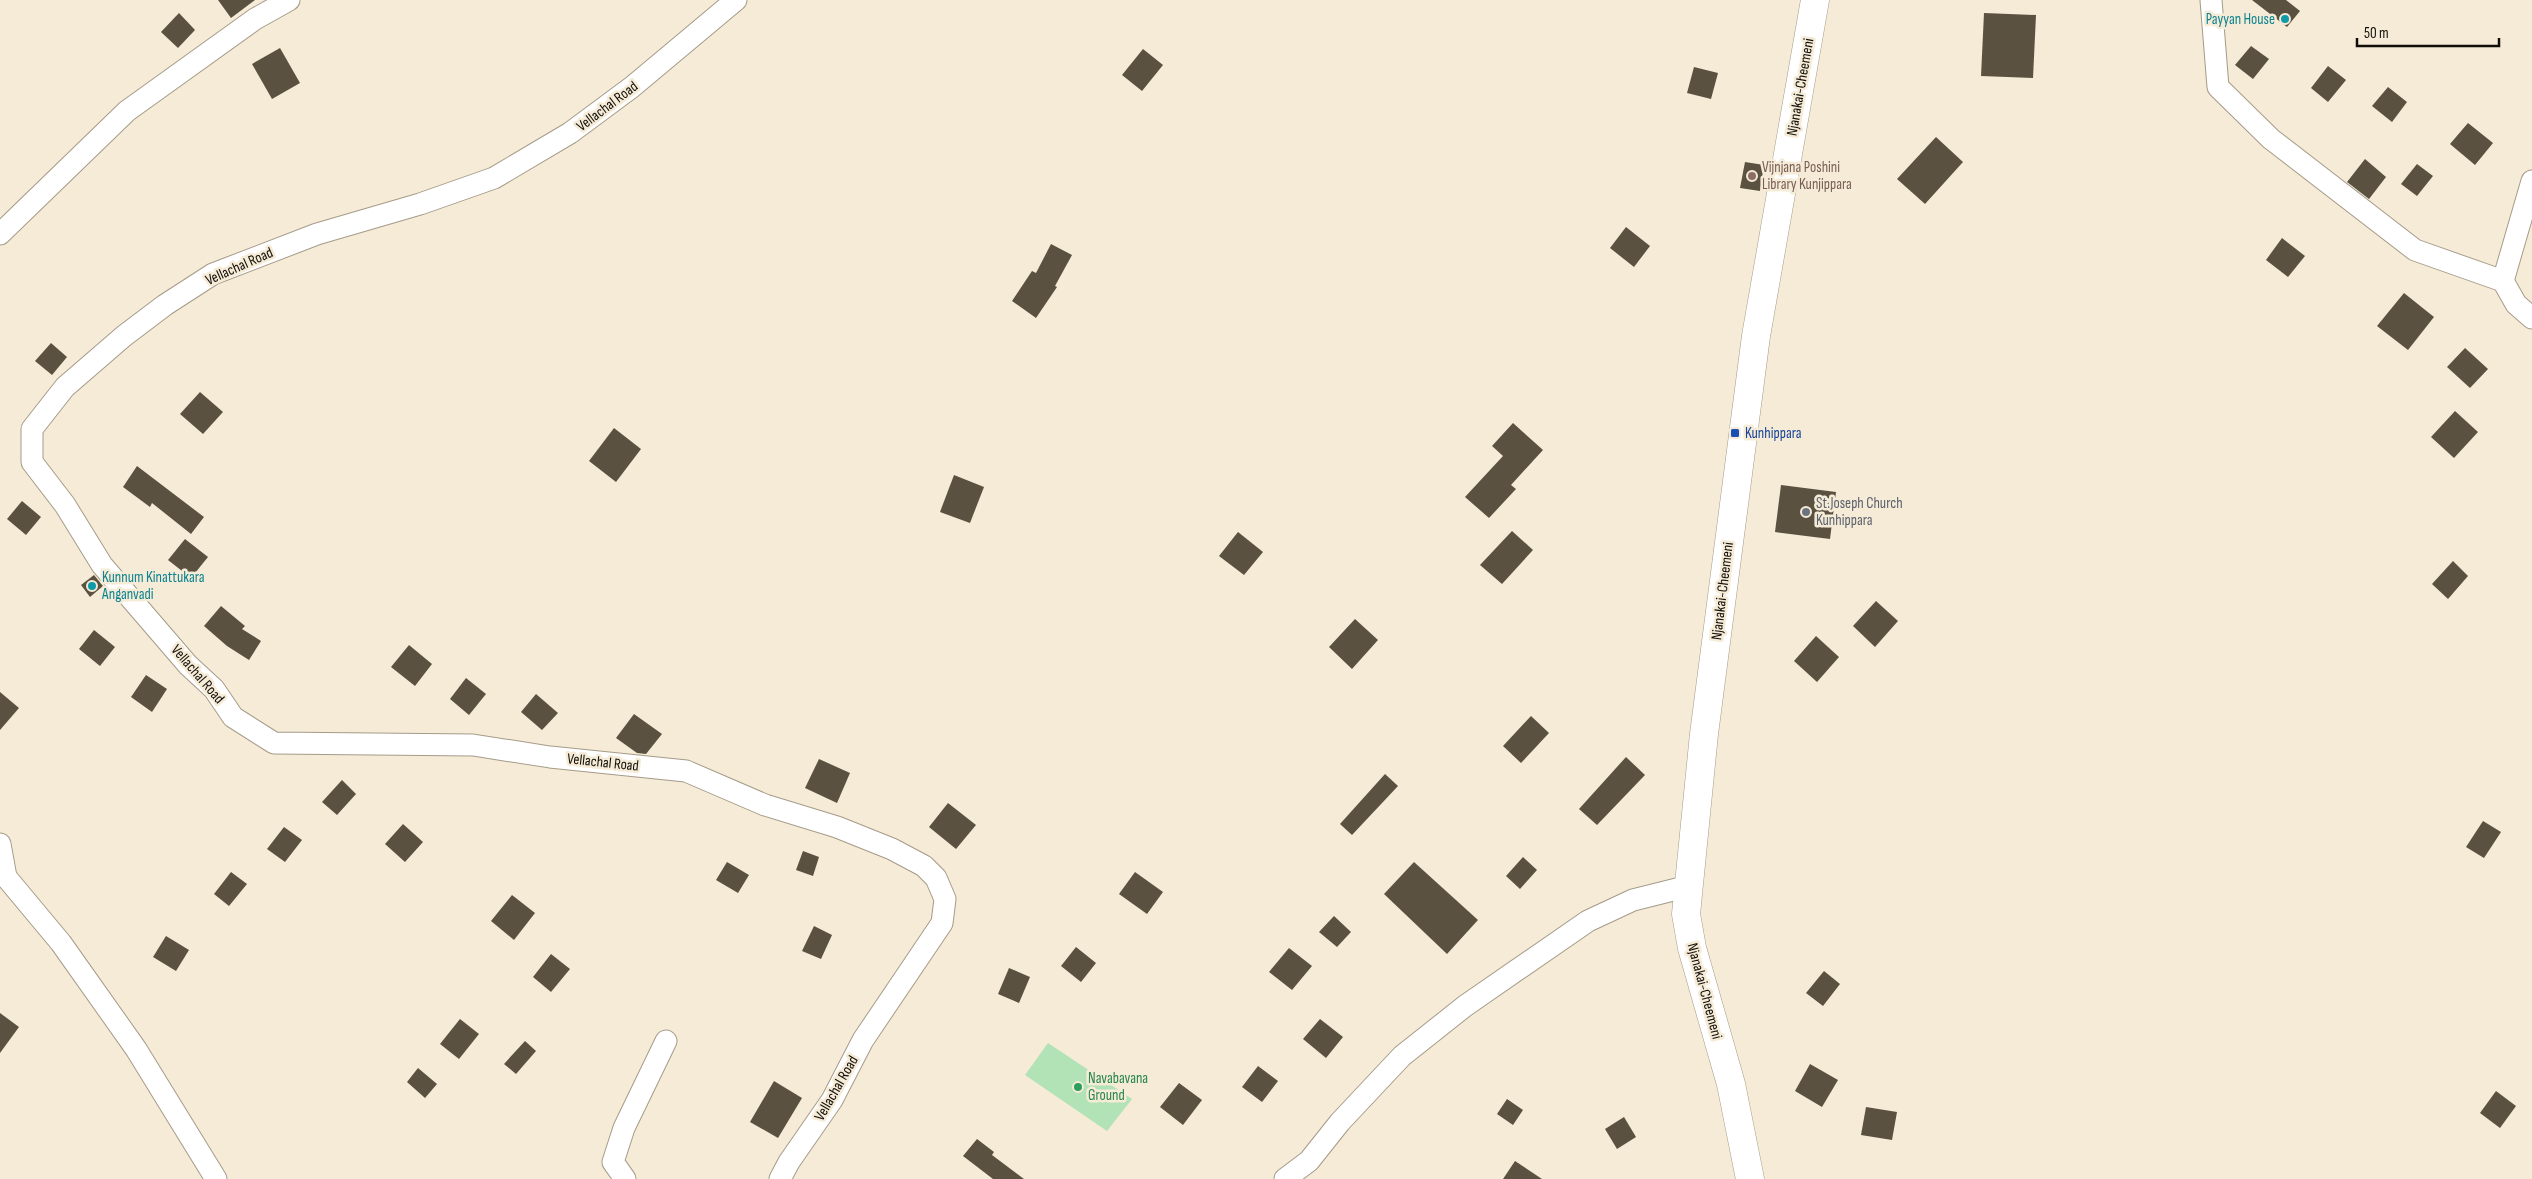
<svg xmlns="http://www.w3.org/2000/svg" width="2532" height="1179" font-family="'Sofia Sans Condensed',sans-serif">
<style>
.green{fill:#b2e3b6}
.building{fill:#5a5141}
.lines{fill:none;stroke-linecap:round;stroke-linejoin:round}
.minor-casing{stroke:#a59b89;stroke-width:23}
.secondary-casing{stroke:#a59b89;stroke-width:29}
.minor{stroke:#fff;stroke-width:21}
.secondary{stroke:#fff;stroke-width:28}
.culture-dot{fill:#0f9aa8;stroke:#f5ebd7;stroke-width:2}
.education-dot{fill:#8d6e63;stroke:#f5ebd7;stroke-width:2}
.transit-dot{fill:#1a4fb4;stroke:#f5ebd7;stroke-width:2}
.worship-dot{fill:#6b7280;stroke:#f5ebd7;stroke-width:2}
.leisure-dot{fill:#2e9e5b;stroke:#f5ebd7;stroke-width:2}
.labels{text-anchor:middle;stroke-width:5;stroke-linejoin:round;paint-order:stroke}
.culture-label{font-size:15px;fill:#0d838f;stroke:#f5ebd7;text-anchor:end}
.street-label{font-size:15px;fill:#110e08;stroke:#f5ebd7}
.education-label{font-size:15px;fill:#785e54;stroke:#f5ebd7;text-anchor:start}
.transit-label{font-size:15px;fill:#164399;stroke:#f5ebd7;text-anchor:start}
.worship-label{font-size:15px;fill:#5b616d;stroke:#f5ebd7;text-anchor:start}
.leisure-label{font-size:15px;fill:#27864d;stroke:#f5ebd7;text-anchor:start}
</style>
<rect width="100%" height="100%" fill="#f5ebd7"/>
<path class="green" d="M1048 1043 1132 1099 1107 1131 1025 1075Z"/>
<g class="building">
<path d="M218 0H255L231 18Z"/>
<path d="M2252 0H2286L2300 11 2287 27Z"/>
<path d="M179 13 195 30 178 48 161 32Z"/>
<path d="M1984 13 2036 15 2033 78 1981 76Z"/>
<path d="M2251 46 2269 59 2253 79 2235 65Z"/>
<path d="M280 48 300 83 272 99 252 64Z"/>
<path d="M1143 49 1163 65 1142 91 1122 75Z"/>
<path d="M2328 66 2346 80 2328 102 2311 88Z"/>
<path d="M1694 67 1718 73 1711 99 1687 93Z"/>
<path d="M2388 87 2407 102 2392 122 2372 106Z"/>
<path d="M2468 123 2493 143 2475 165 2450 144Z"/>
<path d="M1936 137 1963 162 1925 204 1897 179Z"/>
<path d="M2365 159 2386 177 2369 199 2347 182Z"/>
<path d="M1745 162 1764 165 1760 191 1740 188Z"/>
<path d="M2417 164 2433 176 2417 196 2401 184Z"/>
<path d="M1626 227 1650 246 1634 267 1610 248Z"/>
<path d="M2282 238 2305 256 2288 277 2266 260Z"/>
<path d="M1051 244 1072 255 1055 286 1057 287 1036 318 1012 301 1032 271 1036 273Z"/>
<path d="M2404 293 2434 317 2408 350 2377 326Z"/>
<path d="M51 343 67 357 52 375 35 361Z"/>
<path d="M2465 348 2488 369 2470 388 2447 367Z"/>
<path d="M200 392 223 412 203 434 180 414Z"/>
<path d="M2455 411 2478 432 2454 458 2431 437Z"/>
<path d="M1513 423 1543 450 1511 485 1516 489 1489 518 1465 497 1503 456 1492 446Z"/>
<path d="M614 428 641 449 616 482 589 461Z"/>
<path d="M137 466 204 517 191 534 152 503 150 507 123 487Z"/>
<path d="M954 475 984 487 970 523 940 512Z"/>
<path d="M1781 485 1836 492 1830 539 1775 532Z"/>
<path d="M22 501 41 517 26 535 7 519Z"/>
<path d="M1512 531 1533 550 1502 584 1480 565Z"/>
<path d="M1238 532 1263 552 1244 575 1219 556Z"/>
<path d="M185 539 208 557 191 578 168 560Z"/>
<path d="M2453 561 2468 576 2448 599 2432 584Z"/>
<path d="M94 575 103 586 90 597 81 585Z"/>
<path d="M1876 601 1898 621 1875 647 1853 626Z"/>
<path d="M221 606 245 626 242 629 261 641 249 660 227 646 204 626Z"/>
<path d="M1355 619 1378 640 1352 669 1329 647Z"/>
<path d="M94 630 115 647 100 666 79 649Z"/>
<path d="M1816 636 1839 657 1817 682 1794 661Z"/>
<path d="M409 645 432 664 415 686 391 667Z"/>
<path d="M146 675 167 689 152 712 131 697Z"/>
<path d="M466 678 486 694 469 715 450 699Z"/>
<path d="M0 692 19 708 0 730Z"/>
<path d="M536 694 558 713 542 730 521 712Z"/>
<path d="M634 714 662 734 646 754 637 753 616 738Z"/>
<path d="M1531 716 1549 733 1521 763 1503 746Z"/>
<path d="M1626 757 1645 775 1597 825 1579 809Z"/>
<path d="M819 759 850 773 837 803 805 788Z"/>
<path d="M1385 774 1398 786 1352 835 1340 824Z"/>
<path d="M342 780 356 794 337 815 322 802Z"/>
<path d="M948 803 976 825 956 849 929 827Z"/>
<path d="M2483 821 2501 832 2484 858 2466 847Z"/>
<path d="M403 824 423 842 405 862 385 844Z"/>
<path d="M284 827 302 840 285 862 267 849Z"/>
<path d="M803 851 819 857 813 876 796 870Z"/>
<path d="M1523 857 1537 870 1520 889 1506 876Z"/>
<path d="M727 862 749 875 738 893 716 880Z"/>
<path d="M1414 862 1478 920 1447 954 1384 894Z"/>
<path d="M231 872 247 884 229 906 214 894Z"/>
<path d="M1135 872 1163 892 1147 914 1119 894Z"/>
<path d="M512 895 535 913 514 940 491 921Z"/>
<path d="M1334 916 1351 932 1337 947 1319 932Z"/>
<path d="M814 926 832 935 821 959 802 951Z"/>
<path d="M166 936 189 950 176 971 153 957Z"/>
<path d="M1076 947 1096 963 1081 982 1061 966Z"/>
<path d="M1289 948 1312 966 1292 990 1269 972Z"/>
<path d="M551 954 570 969 551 992 533 977Z"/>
<path d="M1009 968 1030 977 1019 1003 998 994Z"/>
<path d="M1824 971 1840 984 1823 1006 1806 993Z"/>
<path d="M0 1013 19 1027 0 1053Z"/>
<path d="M460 1019 479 1034 459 1059 440 1044Z"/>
<path d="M1320 1019 1343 1037 1326 1058 1303 1039Z"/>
<path d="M525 1041 536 1051 516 1074 504 1064Z"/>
<path d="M1810 1064 1838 1080 1822 1107 1795 1091Z"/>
<path d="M1258 1066 1278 1081 1262 1102 1242 1087Z"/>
<path d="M418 1068 437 1084 425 1098 407 1082Z"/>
<path d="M774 1081 802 1098 778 1138 750 1122Z"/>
<path d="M1179 1083 1202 1100 1183 1125 1160 1107Z"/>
<path d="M2496 1091 2516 1106 2500 1128 2480 1113Z"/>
<path d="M1507 1099 1523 1110 1513 1125 1497 1114Z"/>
<path d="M1866 1107 1897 1112 1892 1140 1861 1135Z"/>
<path d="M1624 1117 1636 1137 1617 1149 1605 1129Z"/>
<path d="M977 1139 994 1152 992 1155 1024 1179H993L963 1156Z"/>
<path d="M1515 1161 1542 1179H1503Z"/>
</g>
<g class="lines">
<defs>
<g id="minor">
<path d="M736 0 632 87 570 133 494 178 420 204 317 234 213 274 165 305 124 336 65 387 32 429V462L65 505 102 565 188 665 214 689 233 717 274 743 473 745 550 757 686 771 765 805 837 827 892 849 924 866 936 878 945 899 942 923 863 1040 832 1100 789 1162 780 1179"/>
<path d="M2211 0 2218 87 2271 139 2415 250 2503 281 2516 304 2532 318"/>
<path d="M0 234 127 111 255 19 289 0"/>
<path d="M2503 281 2532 181"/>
<path d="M0 844 6 877 61 943 136 1049 216 1179"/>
<path d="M625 1179 613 1162 624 1128 666 1041"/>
<path d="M1285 1179 1309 1161 1340 1122 1402 1056 1465 1006 1588 921 1633 900 1689 886"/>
</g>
<path id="secondary" d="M1750 1179 1731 1084 1692 948 1686 914 1704 734 1756 336 1815 0"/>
</defs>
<use href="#minor" class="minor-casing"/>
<use href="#secondary" class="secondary-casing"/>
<use href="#minor" class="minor"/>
<use href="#secondary" class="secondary"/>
</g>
<g class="culture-dot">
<circle cx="2285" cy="19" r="5"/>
<circle cx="92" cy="586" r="5"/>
</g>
<circle class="education-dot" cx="1752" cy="176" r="5"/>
<rect class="transit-dot" x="1730" y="428" width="10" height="10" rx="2.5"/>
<circle class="worship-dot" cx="1806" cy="512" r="5"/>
<circle class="leisure-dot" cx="1078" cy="1087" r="5"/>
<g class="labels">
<g class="culture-label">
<text x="2275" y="24">Payyan House</text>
<text x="102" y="582" text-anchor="start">Kunnum Kinattukara<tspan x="102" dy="17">Anganvadi</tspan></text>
</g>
<g class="street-label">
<text transform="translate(1800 87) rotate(-80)" y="5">Njanakai-Cheemeni</text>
<text transform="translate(607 106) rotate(-37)" y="5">Vellachal Road</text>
<text transform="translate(239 266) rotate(-24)" y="5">Vellachal Road</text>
<text transform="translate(1722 591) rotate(-83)" y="5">Njanakai-Cheemeni</text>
<text transform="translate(198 674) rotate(49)" y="5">Vellachal Road</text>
<text transform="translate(603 762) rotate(6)" y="5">Vellachal Road</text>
<text transform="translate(1705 991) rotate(75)" y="5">Njanakai-Cheemeni</text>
<text transform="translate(836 1088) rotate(-60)" y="5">Vellachal Road</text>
</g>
<g class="education-label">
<text x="1762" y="172">Vijnjana Poshini<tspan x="1762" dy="17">Library Kunjippara</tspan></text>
</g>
<g class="transit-label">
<text x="1745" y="438">Kunhippara</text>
</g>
<g class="worship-label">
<text x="1816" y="508">St.Joseph Church<tspan x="1816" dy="17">Kunhippara</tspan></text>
</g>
<g class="leisure-label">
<text x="1088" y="1083">Navabavana<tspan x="1088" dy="17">Ground</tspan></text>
</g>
</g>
<path d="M2357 38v8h142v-8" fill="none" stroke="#110e08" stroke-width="2.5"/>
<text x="2364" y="38" font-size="15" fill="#110e08" stroke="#f5ebd7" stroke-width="4" paint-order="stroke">50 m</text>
</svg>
